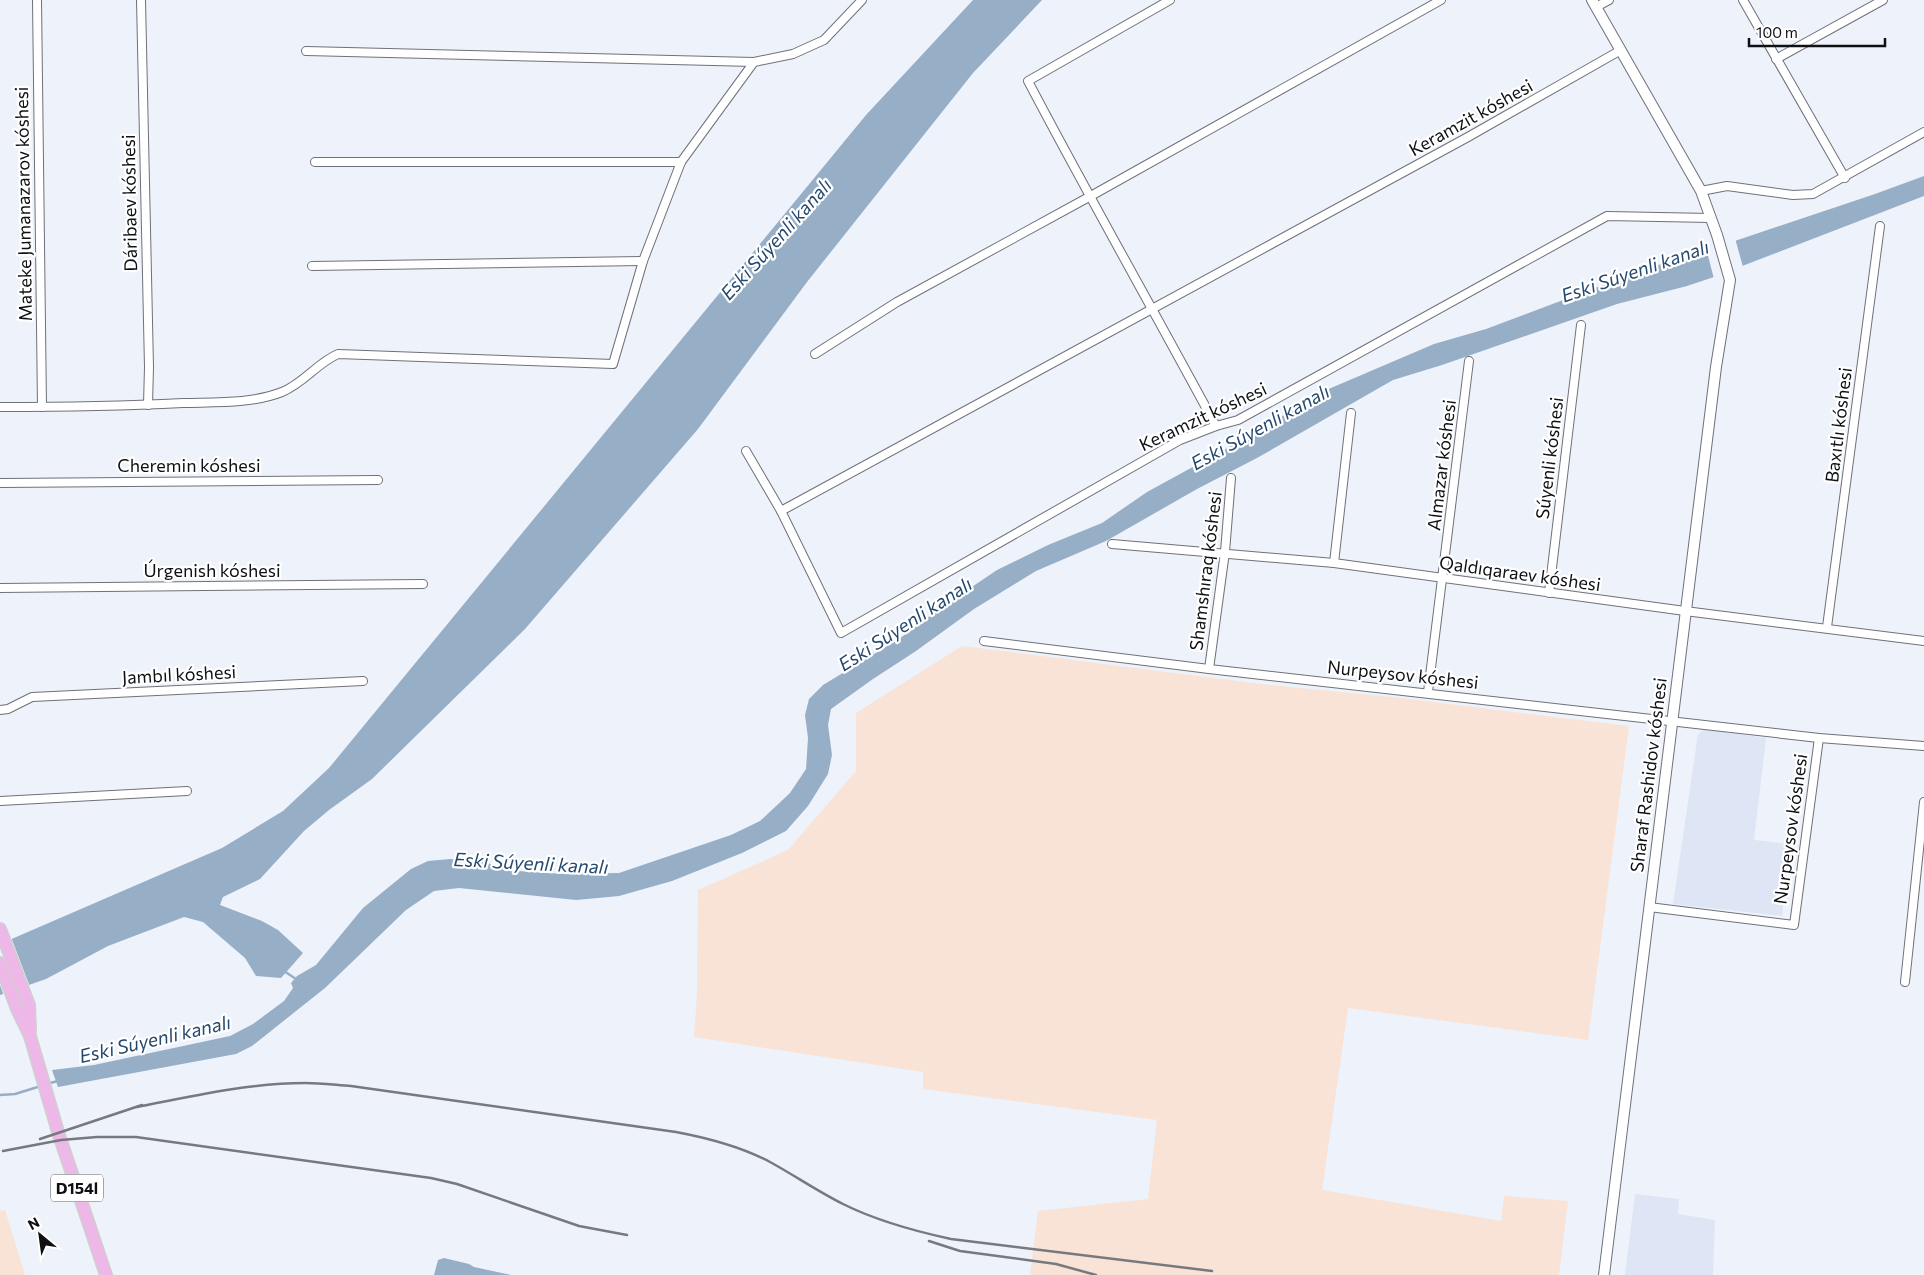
<svg xmlns="http://www.w3.org/2000/svg" width="1924" height="1275" font-family="Commissioner,sans-serif">
<style>
.built{fill:#dee5f4}
.industrial{fill:#f9e3d6}
.water{fill:#97aec7}
.pier{fill:#eef2fa}
.lines{fill:none;stroke-linecap:round;stroke-linejoin:round}
.stream{stroke:#97aec7;stroke-width:2.5}
.street-casing{stroke:#6e7179;stroke-width:10}
.secondary-casing{stroke:#6e7179;stroke-width:12}
.primary-casing{stroke:#cfcfd0;stroke-width:14}
.street{stroke:#fff;stroke-width:8}
.secondary{stroke:#fff;stroke-width:10}
.primary{stroke:#edb8e8;stroke-width:11}
.rail{stroke:#77797f;stroke-width:2.5}
.labels{text-anchor:middle;stroke-width:4.5;stroke-linejoin:round;paint-order:stroke}
.shield{fill:#fff;stroke:#57585a;stroke-width:1}
.shield-label{font-size:16px;font-weight:bold;fill:#0f1013}
.street-label{font-size:18px;fill:#0f1013;stroke:#fff}
.water-label{font-size:19px;font-style:italic;fill:#25496e;stroke:#fff}
</style>
<rect width="100%" height="100%" fill="#eef2fa"/>
<g class="built">
<path d="M1705 729 1766 738 1754 840 1789 844 1782 916 1673 904 1698 734Z"/>
<path d="M1635 1194 1679 1199 1678 1214 1715 1220 1713 1275H1625Z"/>
</g>
<g class="industrial">
<path d="M962 646 1261 684 1392 697 1629 726 1588 1040 1348 1008 1322 1190 1501 1221 1504 1196 1568 1201 1559 1275H1030L1038 1211 1148 1199 1157 1120 923 1089V1072L694 1037 697 993 698 890 788 850 856 771V713Z"/>
<path d="M5 1210 25 1275H0V1211Z"/>
</g>
<g class="water">
<path d="M973 0H1042L973 73 807 282 698 429 525 629 372 779 329 810 304 831 260 879 223 897 220 905 262 921 278 930 303 953 281 978 256 976 245 958 203 922 184 917 108 946 46 979 0 995V944L222 848 283 811 329 768 866 115Z"/>
<path d="M1924 176V196L1711 278 1687 286 1617 304 1442 365 1393 380 1257 458 1197 489 1106 541 1036 571 974 609 916 651 873 679 831 709 828 725 832 755 828 774 808 806 786 831 742 853 672 881 619 896 576 900 459 888 434 891 406 910 325 988 252 1046 236 1054 58 1087 52 1070 94 1065 230 1036 253 1024 284 1001 293 988 291 983 297 976 316 965 363 908 411 869 428 861 450 859 479 861 518 871 564 874 619 873 731 835 760 821 790 793 806 769 808 738 805 715 809 699 823 685 899 639 945 605 997 570 1048 545 1102 523 1147 492 1244 439 1324 391 1434 344 1486 329 1648 268 1702 252 1875 194Z"/>
<path d="M444 1258 469 1264 474 1267 511 1275H434L438 1260Z"/>
</g>
<g class="pier">
<path d="M1735 238 1743 267 1714 279 1706 248Z"/>
<path d="M11 937 30 987 4 996 0 985V942Z"/>
</g>
<g class="lines">
<g class="stream">
<path d="M284 971 296 979"/>
<path d="M46 1084 58 1081"/>
<path d="M0 1095 15 1094 41 1086"/>
</g>
<defs>
<g id="street">
<path d="M37 0 42 407"/>
<path d="M141 0 149 367 148 405"/>
<path d="M1170 0 1028 81C1089 197 1154 311 1216 426"/>
<path d="M1743 0 1845 178"/>
<path d="M1596 7 1609 0"/>
<path d="M306 51 754 62"/>
<path d="M1776 59 1883 0"/>
<path d="M315 162H681"/>
<path d="M1701 191 1727 186 1793 195 1813 194 1924 132"/>
<path d="M312 266 643 261"/>
<path d="M815 354 897 302 1089 197 1441 0"/>
<path d="M0 407C61 407 122 406 183 403 216 402 251 404 282 392 304 383 317 363 338 354L613 364 643 261 681 162 754 62 793 54 824 40 862 0"/>
<path d="M746 451 781 511 841 633 1180 440 1216 426 1238 420 1607 216 1711 218"/>
<path d="M0 483 378 480"/>
<path d="M781 511 1468 137 1621 50"/>
<path d="M1112 544 1334 563 1685 611 1924 641"/>
<path d="M1334 563 1351 413"/>
<path d="M0 588 423 584"/>
<path d="M1549 593 1581 325"/>
<path d="M1827 627 1880 226"/>
<path d="M984 641 1209 669 1819 738 1924 746"/>
<path d="M1209 669 1225 552 1231 478"/>
<path d="M1428 692 1469 361"/>
<path d="M0 710 8 709 32 697 363 681"/>
<path d="M0 801 187 791"/>
<path d="M1649 907 1794 925 1819 738"/>
<path d="M1905 982 1924 802"/>
</g>
<path id="secondary" d="M1592 0 1701 191 1717 235 1730 280 1716 367 1604 1275"/>
<g id="primary">
<path d="M0 929 29 1005 30 1031"/>
<path d="M0 963 17 1009 30 1036 58 1132 106 1275"/>
</g>
</defs>
<use href="#street" class="street-casing"/>
<use href="#secondary" class="secondary-casing"/>
<use href="#primary" class="primary-casing"/>
<use href="#street" class="street"/>
<use href="#secondary" class="secondary"/>
<use href="#primary" class="primary"/>
<g class="rail">
<path d="M137 1107C192 1096 249 1083 305 1083 320 1083 336 1085 351 1086L676 1132C708 1138 740 1146 770 1162 794 1175 817 1191 843 1204 877 1221 914 1231 951 1239L1212 1271"/>
<path d="M40 1139 142 1105"/>
<path d="M3 1151 61 1140 97 1137H136L431 1178 457 1184 579 1226 627 1235"/>
<path d="M929 1241 960 1251 1056 1264 1096 1275"/>
</g>
</g>
<g class="labels">
<rect class="shield" x="51" y="1174.5" width="52" height="27" rx="4"/>
<g class="shield-label">
<text x="77" y="1194">D154l</text>
</g>
<g class="street-label">
<text transform="translate(1471 118) rotate(-29)" y="6">Keramzit kóshesi</text>
<text transform="translate(130 203) rotate(-91)" y="6">Dáribaev kóshesi</text>
<text transform="translate(24 204) rotate(-91)" y="6">Mateke Jumanazarov kóshesi</text>
<text transform="translate(1203 417) rotate(-25)" y="6">Keramzit kóshesi</text>
<text transform="translate(1839 425) rotate(-83)" y="6">Baxıtlı kóshesi</text>
<text transform="translate(1550 458) rotate(-83)" y="6">Súyenli kóshesi</text>
<text transform="translate(1442 465) rotate(-83)" y="6">Almazar kóshesi</text>
<text x="189" y="472">Cheremin kóshesi</text>
<text x="212" y="577">Úrgenish kóshesi</text>
<text transform="translate(1206 571) rotate(-83)" y="6">Shamshıraq kóshesi</text>
<text transform="translate(1520 574) rotate(8)" y="6">Qaldıqaraev kóshesi</text>
<text transform="translate(179 675) rotate(-3)" y="6">Jambıl kóshesi</text>
<text transform="translate(1403 675) rotate(6)" y="6">Nurpeysov kóshesi</text>
<text transform="translate(1649 775) rotate(-83)" y="6">Sharaf Rashidov kóshesi</text>
<text transform="translate(1791 829) rotate(-82)" y="6">Nurpeysov kóshesi</text>
</g>
<g class="water-label">
<text transform="translate(776 239) rotate(-48)" y="7">Eski Súyenli kanalı</text>
<text transform="translate(1635 271) rotate(-19)" y="7">Eski Súyenli kanalı</text>
<text transform="translate(1260 427) rotate(-29)" y="7">Eski Súyenli kanalı</text>
<text transform="translate(905 624) rotate(-33)" y="7">Eski Súyenli kanalı</text>
<text transform="translate(531 863) rotate(3)" y="7">Eski Súyenli kanalı</text>
<text transform="translate(155 1039) rotate(-13)" y="7">Eski Súyenli kanalı</text>
</g>
</g>
<g transform="translate(40 1235) rotate(331)" stroke="#ffffff" stroke-width="4" paint-order="stroke">
<path d="M0-4L9 19L0 12L-9 19Z" fill="#0f1013"/>
<text y="-8" font-size="14" font-weight="bold" text-anchor="middle" fill="#0f1013">N</text>
</g>
<path d="M1749 38v8h136v-8" fill="none" stroke="#0f1013" stroke-width="2.5"/>
<text x="1756" y="38" font-size="15" fill="#0f1013" stroke="#ffffff" stroke-width="4" paint-order="stroke">100 m</text>
</svg>
